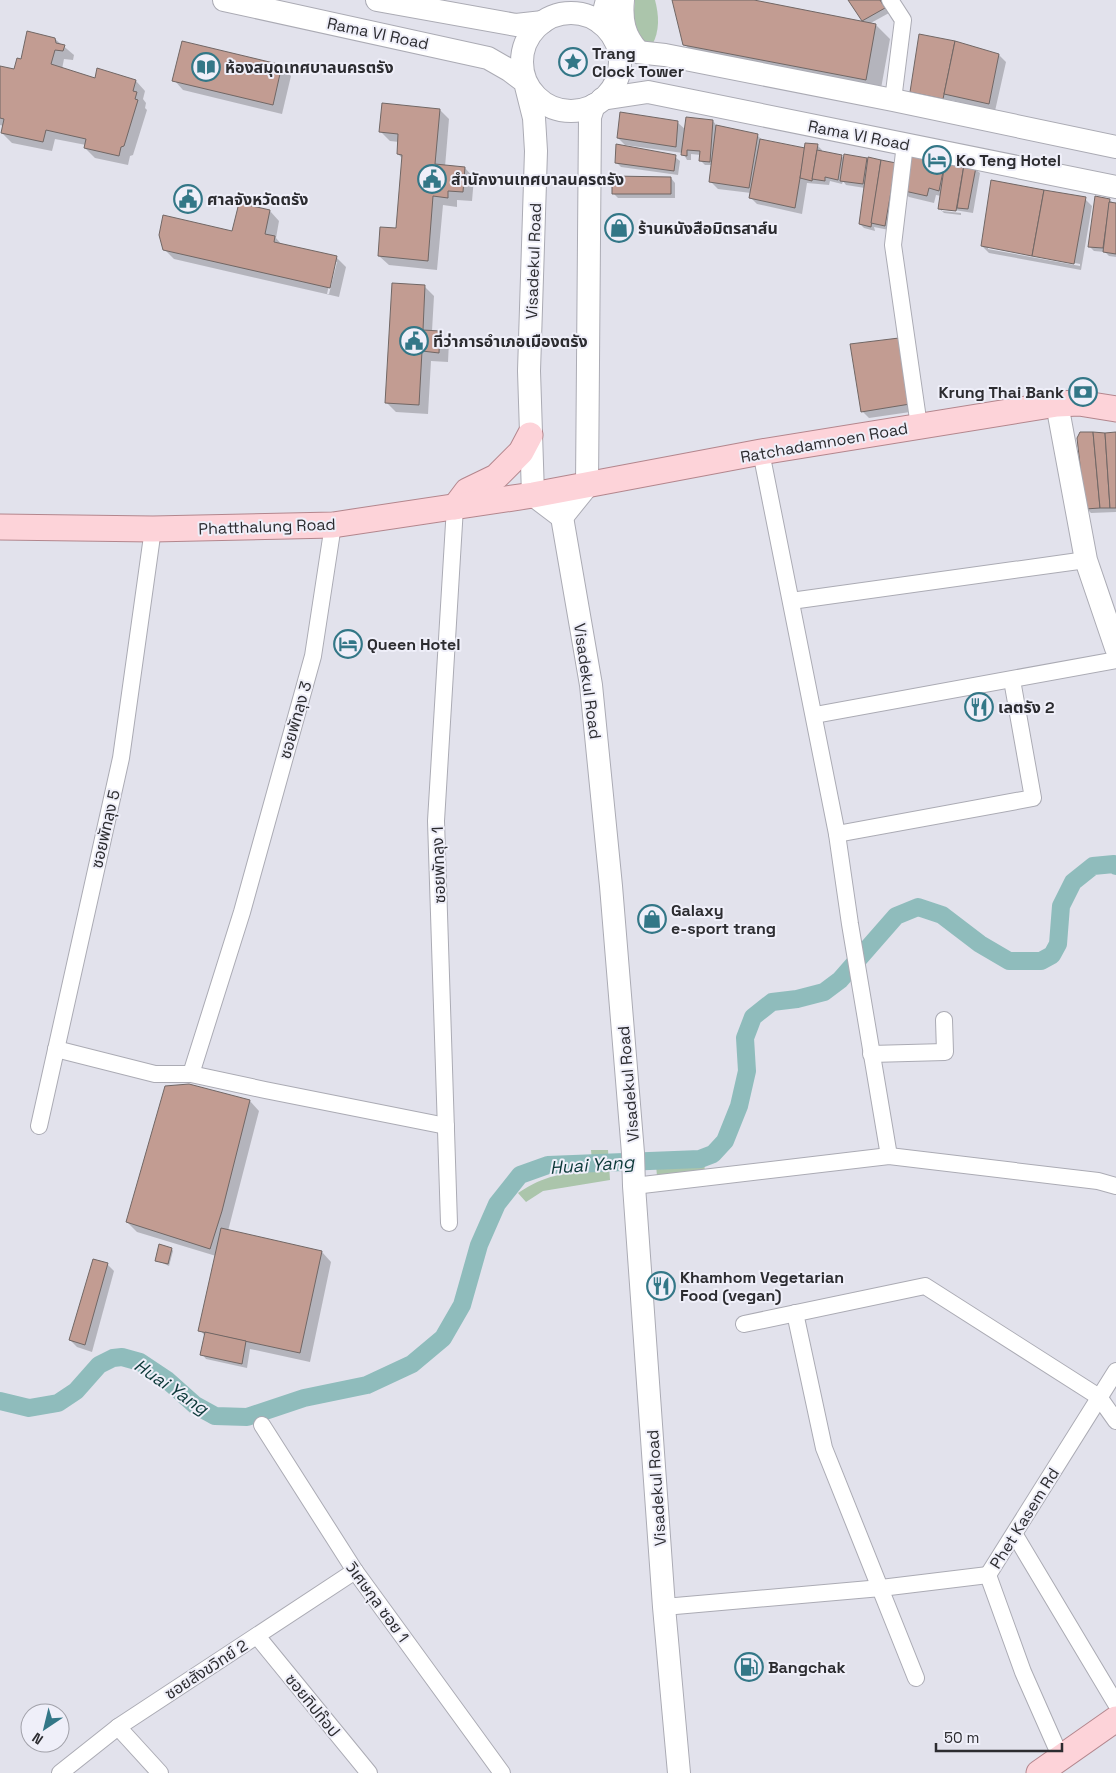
<svg xmlns="http://www.w3.org/2000/svg" width="1116" height="1773" font-family="'Space Grotesk','Noto Sans Thai',sans-serif">
<style>
.green{fill:#abc5ab}
.shadow{fill:#0003;fill-rule:evenodd}
.lines{fill:none;stroke-linecap:round;stroke-linejoin:round}
.canal{stroke:#8fbcbc;stroke-width:18}
.building{fill:#c29c92;stroke:#716765}
.street-casing{stroke:#ababb4;stroke-width:18}
.secondary-casing{stroke:#ababb4;stroke-width:24}
.primary-casing{stroke:#b3868d;stroke-width:27}
.street{stroke:#fff;stroke-width:16}
.secondary{stroke:#fff;stroke-width:22}
.primary{stroke:#fdd3d9;stroke-width:25}
.labels{text-anchor:middle;stroke-width:4;stroke-linejoin:round;paint-order:stroke}
.street-label{font-size:16px;fill:#2c2c30;stroke:#efeff9}
.poi-label{font-size:16px;font-weight:bold;fill:#2c2c30;stroke:#efeff9;text-anchor:start}
.water-label{font-size:18px;font-style:italic;fill:#0b3838;stroke:#efeff9}
</style>
<rect width="100%" height="100%" fill="#e2e2ec"/>
<g class="green">
<path d="M635 0H655C659 15 660 31 652 45L640 44 633 22Z"/>
<path d="M591 1150H608L610 1180 543 1191 526 1202 518 1193C547 1174 560 1175 593 1170Z"/>
<path d="M664 1153 665 1164 704 1161 705 1172 657 1176 655 1154Z"/>
</g>
<g class="shadow">
<path d="M673 0H748L864 23 849 0H881L889 13 869 24 876 25 890 39 880 94 699 58 684 44Z"/>
<path d="M55 39 74 55 73 60 64 59 62 69 95 79 136 81 145 91 143 99 146 103 145 108 147 110 133 155 130 156 128 165 95 158 85 148 86 145 55 139 52 151 12 143 2 133 4 126 0 125V67L15 71 22 61Z"/>
<path d="M999 55 1006 62 995 111 951 100 950 105 919 99 912 92Z"/>
<path d="M281 66 291 76 282 114 183 90 174 80Z"/>
<path d="M440 110 449 119 445 167 465 168 474 178 472 201 457 200V207L443 205 437 270 389 265 379 256 397 230 403 159 398 154 399 142 390 141 381 132Z"/>
<path d="M713 121 717 126 757 135 763 141 806 149 817 145 822 150V152L841 156 845 159V155L895 164 889 230 874 227 875 231 864 228 860 224 865 188 846 185 843 181 842 184 830 181 829 185 807 183 802 214 757 204 750 197 751 193 718 189 711 182 713 165H705L700 160 701 155 691 154V160H687L683 153 625 145 618 138 677 122 686 130Z"/>
<path d="M909 156 975 169 980 173 973 213 942 208V211L961 213V215L944 213 939 208 941 196 936 195 934 203 909 197 901 190Z"/>
<path d="M675 157 680 161 678 175 621 167 616 162Z"/>
<path d="M671 178 675 183V198H618L613 193Z"/>
<path d="M1085 199 1092 206 1081 270 989 253 982 246ZM988 246 1080 264V266L988 249Z"/>
<path d="M1109 200 1116 204V257L1109 256 1105 252 1094 251 1089 246Z"/>
<path d="M270 211 279 221 276 238 282 245 336 257 346 267 339 297 174 259 164 249 233 233ZM334 262H337L329 294H327Z"/>
<path d="M425 287 434 296 432 331 440 332 449 342 448 362 431 361 428 414 396 412 386 402Z"/>
<path d="M905 347 917 411 869 418 862 411Z"/>
<path d="M1116 433V512L1091 513 1086 508Z"/>
<path d="M189 1086 250 1101 259 1111 228 1231 322 1252 331 1262 310 1362 250 1349 247 1368 206 1359 202 1354 205 1336 200 1330 216 1256 137 1232 127 1222Z"/>
<path d="M172 1249 173 1251 169 1266 156 1260Z"/>
<path d="M107 1264 114 1271 92 1352 77 1347 70 1340Z"/>
</g>
<g class="lines">
<path class="canal" d="M0 1401 29 1408 58 1403 76 1391 99 1365 113 1358 122 1357 140 1362 167 1380 195 1405 215 1416 247 1417 304 1398 367 1385 412 1364 443 1338 462 1305 479 1245 497 1204 520 1175 548 1165 700 1159 713 1154 725 1141 739 1106 747 1071 745 1038 753 1017 772 1002 797 999 824 992 840 980 896 916 918 907 942 915 980 944 1009 961H1041L1052 955 1058 944 1061 906 1073 882 1093 866 1114 864 1116 866"/>
</g>
<g class="building">
<path d="M672 0H754L876 24 866 80 683 45Z"/>
<path d="M848 0H880L885 8 862 21Z"/>
<path d="M27 31 55 38 56 43 65 45 63 51 55 50 51 64 95 78 97 68 136 80 133 91 137 92 135 99 138 100 124 146 121 147 119 156 84 148 86 139 46 130 43 142 1 133 4 119 0 118V66L14 69 17 58 21 59Z"/>
<path d="M919 34 955 41 943 99 910 92Z"/>
<path d="M182 41 282 65 273 105 172 81Z"/>
<path d="M955 41 999 54 989 104 944 94Z"/>
<path d="M382 103 440 109 435 164 465 167 463 192 448 191V198L433 196 428 261 378 256 380 227 396 228 402 155 397 154 398 134 379 132Z"/>
<path d="M620 112 678 121 676 147 617 138Z"/>
<path d="M686 117 713 120 710 162 699 161 700 151 687 150V156L681 155Z"/>
<path d="M716 125 758 134 749 188 709 182Z"/>
<path d="M760 139 805 148 795 208 749 198Z"/>
<path d="M805 143 818 144 812 181 800 178Z"/>
<path d="M616 144 676 155 674 171 615 163Z"/>
<path d="M817 150 842 155 838 180 825 177V181L812 179Z"/>
<path d="M844 154 867 158 863 184 840 181Z"/>
<path d="M908 154 945 162 939 191 929 188 927 196 900 190Z"/>
<path d="M868 157 881 160 871 227 859 224Z"/>
<path d="M881 160 896 163 885 226 871 223Z"/>
<path d="M945 162 964 165 956 211 938 209Z"/>
<path d="M964 165 976 167 968 209 957 208Z"/>
<path d="M612 176 671 177V194H612Z"/>
<path d="M991 180 1044 190 1032 256 981 246Z"/>
<path d="M1044 190 1086 197 1074 264 1032 256Z"/>
<path d="M1095 196 1110 199 1103 248 1088 247Z"/>
<path d="M1109 202 1116 203V254L1103 252Z"/>
<path d="M239 203 270 210 265 234 275 236 274 242 337 256 330 288 163 250 159 235 163 215 232 231Z"/>
<path d="M392 283 425 285 423 330 440 331 439 353 422 351 419 405 385 403Z"/>
<path d="M899 338 910 404 861 412 850 344Z"/>
<path d="M1080 432H1093L1100 508 1085 509 1077 438Z"/>
<path d="M1093 432 1105 433 1110 508H1100Z"/>
<path d="M1116 432V508H1110L1105 433Z"/>
<path d="M189 1084 250 1100 222 1211 210 1249 126 1222 165 1086Z"/>
<path d="M221 1228 322 1251 300 1353 198 1331Z"/>
<path d="M159 1244 172 1248 168 1264 155 1261Z"/>
<path d="M93 1259 108 1263 85 1345 69 1340Z"/>
<path d="M205 1332 246 1341 242 1364 200 1355Z"/>
</g>
<g class="lines">
<defs>
<g id="street">
<path d="M890 0 903 20 893 100"/>
<path d="M905 144 893 245 919 426"/>
<path d="M761 452 837 834 850 924 889 1156"/>
<path d="M791 601 1086 560"/>
<path d="M815 715 1116 660"/>
<path d="M837 834 1033 798 1012 680"/>
<path d="M56 1049 155 1074H191L265 1090 446 1126"/>
<path d="M871 1054 945 1052 944 1020"/>
<path d="M191 1074 242 912 313 656 333 525"/>
<path d="M39 1126 121 758 153 529"/>
<path d="M634 1186 889 1156 1098 1181 1116 1186"/>
<path d="M449 1223 436 821 455 507"/>
<path d="M795 1313 824 1448 916 1678"/>
<path d="M744 1324 925 1286 1099 1397 1116 1421"/>
<path d="M262 1425 355 1571 502 1773"/>
<path d="M1015 1535 1116 1704"/>
<path d="M664 1607 881 1588 988 1575"/>
<path d="M257 1636 369 1773"/>
<path d="M118 1727 160 1773"/>
<path d="M1061 1758 1023 1672 988 1575 1116 1371"/>
<path d="M60 1773 118 1727 355 1571"/>
</g>
<g id="secondary">
<path d="M224 0 488 58 509 70 525 82 534 118 536 151 529 371 533 495 562 517 591 685 611 886 633 1153 634 1186 664 1607 679 1773"/>
<path d="M377 0 516 25 543 22"/>
<path d="M623 0C621 20 624 36 638 51"/>
<circle cx="571" cy="62" r="49"/>
<path d="M601 23 607 0"/>
<path d="M618 50 665 55 893 100 1116 147"/>
<path d="M602 99 648 92 1116 187"/>
<path d="M1057 404 1086 560 1116 648"/>
<path d="M562 517 587 486 590 117 594 105"/>
</g>
<g id="primary">
<path d="M455 507 467 491 496 477 521 452 530 435"/>
<path d="M0 527 153 529 333 525 533 495 761 452 1057 404 1079 403 1116 409"/>
<path d="M1039 1773 1116 1719"/>
</g>
</defs>
<use href="#street" class="street-casing"/>
<use href="#secondary" class="secondary-casing"/>
<use href="#primary" class="primary-casing"/>
<use href="#street" class="street"/>
<use href="#secondary" class="secondary"/>
<use href="#primary" class="primary"/>
</g>
<defs>
<symbol id="sight-ring" viewBox="-11 -11 22 22"><circle r="9.5" fill="#efeff9" stroke="#337787" stroke-width="1.5"/><path d="M0-6L1.8-2.2L6-1.7L2.9 1.2L3.7 5.4L0 3.3L-3.7 5.4L-2.9 1.2L-6-1.7L-1.8-2.2Z" fill="#337787"/></symbol>
<symbol id="library-ring" viewBox="-11 -11 22 22"><circle r="9.5" fill="#efeff9" stroke="#337787" stroke-width="1.5"/><path d="M-6-4Q-3-5.5-.7-3.5V5Q-3 3-6 4ZM6-4Q3-5.5 .7-3.5V5Q3 3 6 4Z" fill="#337787"/></symbol>
<symbol id="hotel-ring" viewBox="-11 -11 22 22"><circle r="9.5" fill="#efeff9" stroke="#337787" stroke-width="1.5"/><path d="M-6-4.5h1.5V1H6V5H4.5V3h-9V5H-6ZM-4 0a1.8 1.8 0 1 1 3.6 0ZM.5 0V-2.5h3Q6-2.5 6 0Z" fill="#337787"/></symbol>
<symbol id="civic-ring" viewBox="-11 -11 22 22"><circle r="9.5" fill="#efeff9" stroke="#337787" stroke-width="1.5"/><path d="M-.6-6.5H3V-4.5H.6V-3L4-1V1h2V6H-6V1h2V-1L-.6-3ZM-1.2 2.5V6h2.4V2.5Z" fill="#337787"/></symbol>
<symbol id="shop-ring" viewBox="-11 -11 22 22"><circle r="9.5" fill="#efeff9" stroke="#337787" stroke-width="1.5"/><path d="M-5-2.5h2.3a2.7 3.5 0 0 1 5.4 0H5L5.5 6h-11ZM-1.5-2.5h3a1.5 2.3 0 0 0-3 0Z" fill="#337787"/></symbol>
<symbol id="bank-ring" viewBox="-11 -11 22 22"><circle r="9.5" fill="#efeff9" stroke="#337787" stroke-width="1.5"/><path d="M-6-4H6V4H-6ZM0-2.3a2.3 2.3 0 1 0 0 4.6a2.3 2.3 0 1 0 0-4.6Z" fill="#337787"/></symbol>
<symbol id="restaurant-ring" viewBox="-11 -11 22 22"><circle r="9.5" fill="#efeff9" stroke="#337787" stroke-width="1.5"/><path d="M-5-6h1v4h1v-4h1v4h1v-4h1v5L-1.5 .5V6h-2V.5L-5-1ZM5-6V6H3V1.5H1.5Q1.5-4 5-6Z" fill="#337787"/></symbol>
<symbol id="fuel-ring" viewBox="-11 -11 22 22"><circle r="9.5" fill="#efeff9" stroke="#337787" stroke-width="1.5"/><path d="M-5.5-6h7V0h2V4h1.3V-2.5L3-4.5l.8-.8L6-3V5H2.5V1h-1V6h-7ZM-4.2-4.7v3.2H.2V-4.7Z" fill="#337787"/></symbol>
</defs>
<g fill-rule="evenodd">
<use href="#sight-ring" x="557" y="46" width="32" height="32"/>
<use href="#library-ring" x="190" y="51" width="32" height="32"/>
<use href="#hotel-ring" x="921" y="144" width="32" height="32"/>
<use href="#civic-ring" x="416" y="163" width="32" height="32"/>
<use href="#civic-ring" x="172" y="183" width="32" height="32"/>
<use href="#shop-ring" x="603" y="212" width="32" height="32"/>
<use href="#civic-ring" x="398" y="325" width="32" height="32"/>
<use href="#bank-ring" x="1067" y="376" width="32" height="32"/>
<use href="#hotel-ring" x="332" y="628" width="32" height="32"/>
<use href="#restaurant-ring" x="963" y="691" width="32" height="32"/>
<use href="#shop-ring" x="636" y="903" width="32" height="32"/>
<use href="#restaurant-ring" x="645" y="1270" width="32" height="32"/>
<use href="#fuel-ring" x="733" y="1651" width="32" height="32"/>
</g>
<g class="labels">
<g class="street-label">
<text transform="translate(378 33) rotate(12)" y="6">Rama VI Road</text>
<text transform="translate(859 135) rotate(11)" y="6">Rama VI Road</text>
<text transform="translate(533 261) rotate(-88)" y="6">Visadekul Road</text>
<text transform="translate(824 442) rotate(-10)" y="6">Ratchadamnoen Road</text>
<text transform="translate(267 526) rotate(-2)" y="6">Phatthalung Road</text>
<text transform="translate(588 681) rotate(82)" y="6">Visadekul Road</text>
<text transform="translate(295 720) rotate(-74)" y="6">ซอยพัทลุง 3</text>
<text transform="translate(105 829) rotate(-77)" y="6">ซอยพัทลุง 5</text>
<text transform="translate(438 865) rotate(-92)" y="6">ซอยพัทลุง 1</text>
<text transform="translate(628 1084) rotate(-95)" y="6">Visadekul Road</text>
<text transform="translate(656 1488) rotate(-94)" y="6">Visadekul Road</text>
<text transform="translate(1024 1518) rotate(-58)" y="6">Phet Kasem Rd</text>
<text transform="translate(378 1602) rotate(54)" y="6">วิเศษกุล ซอย 1</text>
<text transform="translate(206 1669) rotate(-33)" y="6">ซอยสังขวิทย์ 2</text>
<text transform="translate(313 1705) rotate(51)" y="6">ซอยทิปท๊อป</text>
</g>
<g class="poi-label">
<text x="592" y="59">Trang<tspan x="592" dy="18">Clock Tower</tspan></text>
<text x="225" y="73">ห้องสมุดเทศบาลนครตรัง</text>
<text x="956" y="166">Ko Teng Hotel</text>
<text x="451" y="185">สำนักงานเทศบาลนครตรัง</text>
<text x="207" y="205">ศาลจังหวัดตรัง</text>
<text x="638" y="234">ร้านหนังสือมิตรสาส์น</text>
<text x="433" y="347">ที่ว่าการอำเภอเมืองตรัง</text>
<text x="1064" y="398" text-anchor="end">Krung Thai Bank</text>
<text x="367" y="650">Queen Hotel</text>
<text x="998" y="713">เลตรัง 2</text>
<text x="671" y="916">Galaxy<tspan x="671" dy="18">e-sport trang</tspan></text>
<text x="680" y="1283">Khamhom Vegetarian<tspan x="680" dy="18">Food (vegan)</tspan></text>
<text x="768" y="1673">Bangchak</text>
</g>
<g class="water-label">
<text transform="translate(592 1165) rotate(-4)" y="6">Huai Yang</text>
<text transform="translate(171 1387) rotate(34)" y="6">Huai Yang</text>
</g>
</g>
<g transform="translate(45 1728) rotate(215)"><circle r="24" fill="#efeff9" stroke="#a1a1a9"/>
<path d="M0-4L9 19L0 12L-9 19Z" fill="#337787"/>
<text y="-8" font-size="14" font-weight="bold" text-anchor="middle" fill="#2c2c30">N</text>
</g>
<path d="M936 1743v8h126v-8" fill="none" stroke="#2c2c30" stroke-width="2.5"/>
<text x="944" y="1743" font-size="15" fill="#2c2c30" stroke="#efeff9" stroke-width="4" paint-order="stroke">50 m</text>
</svg>
